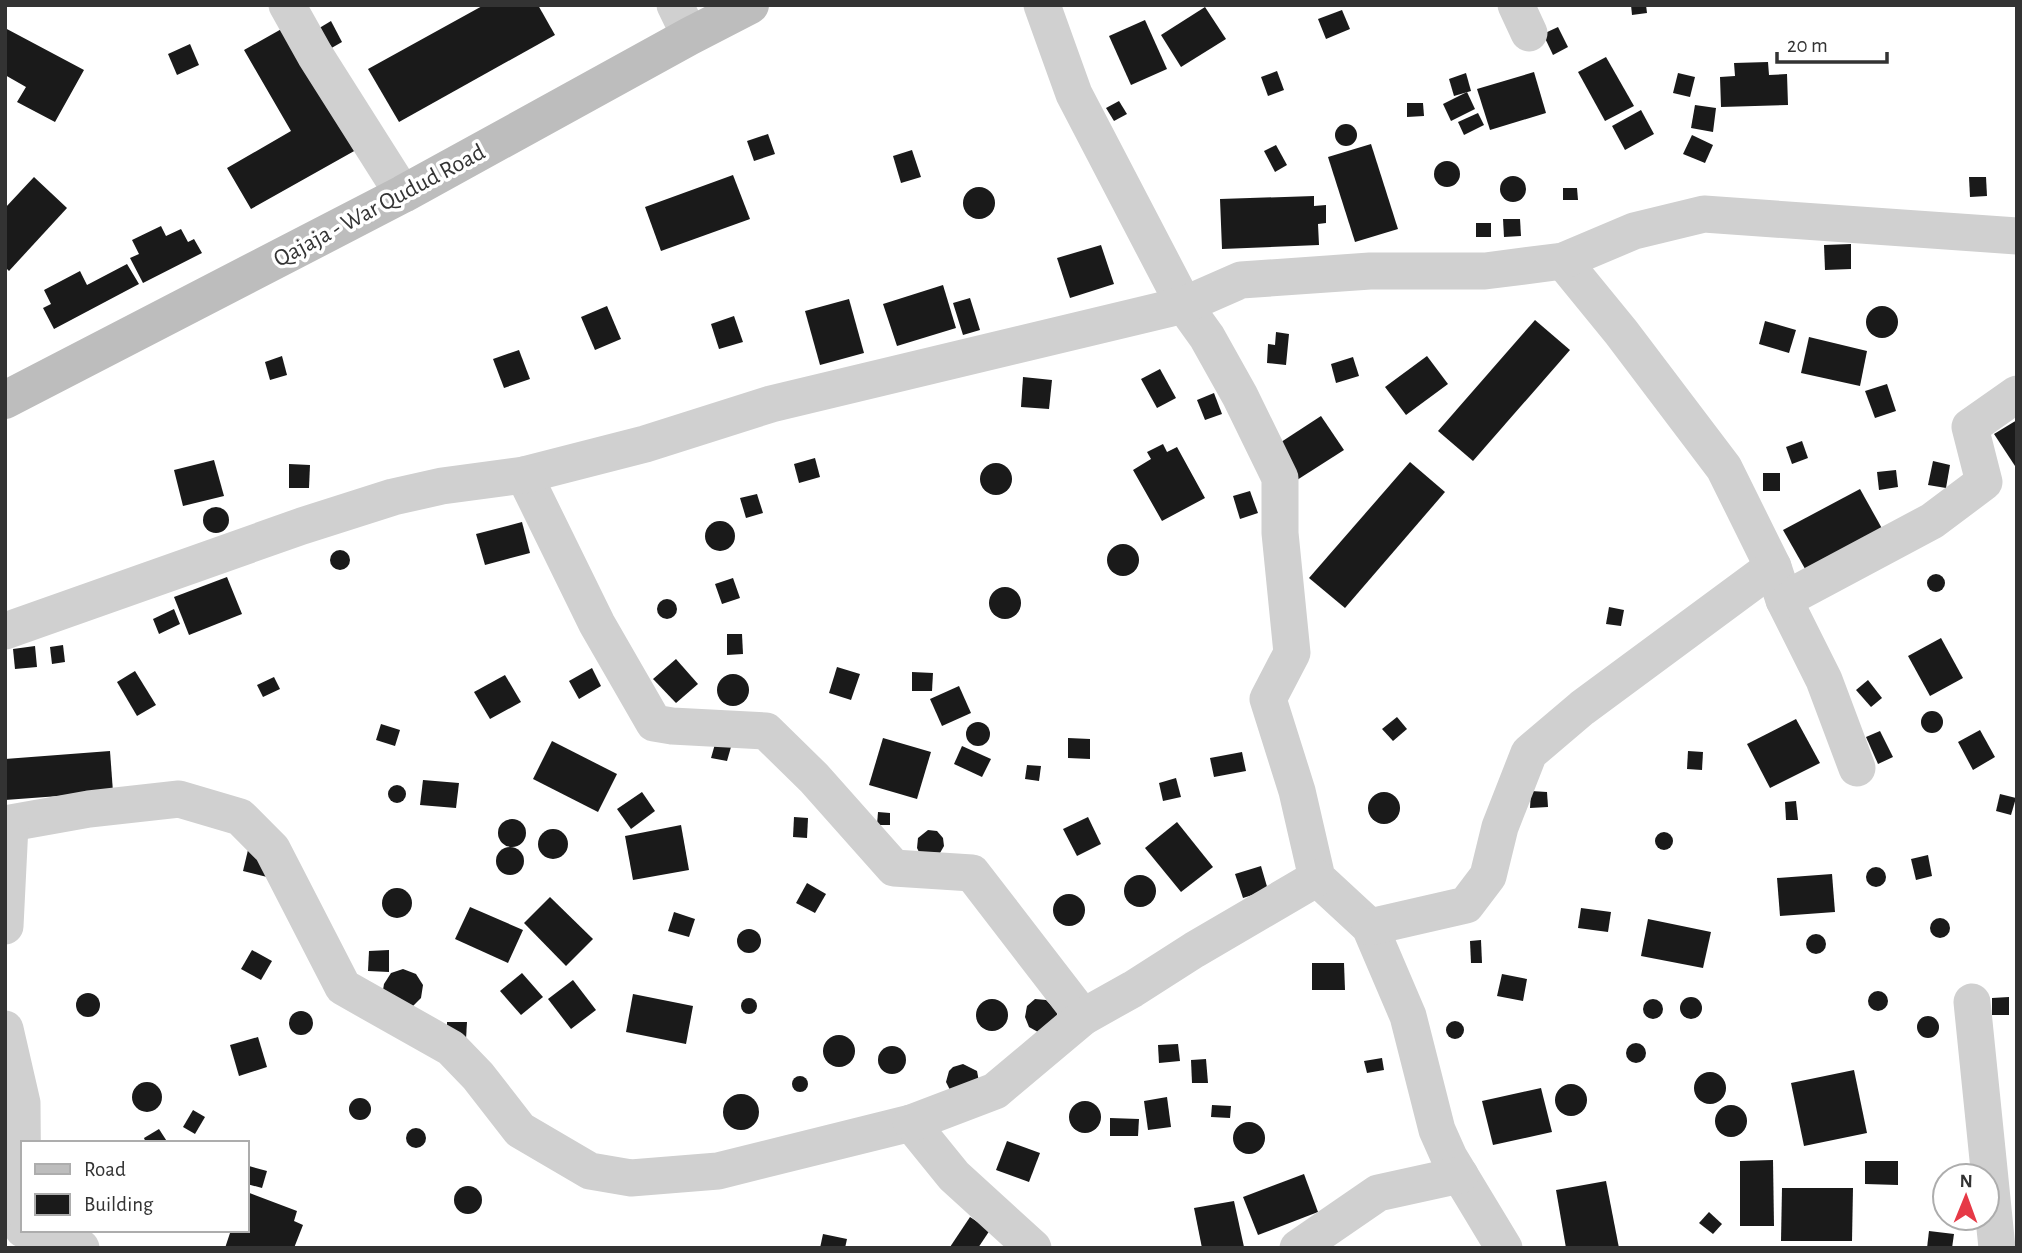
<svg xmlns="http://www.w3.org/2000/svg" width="2022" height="1253" font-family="'Alegreya Sans',sans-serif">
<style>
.building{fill:#1a1a1a}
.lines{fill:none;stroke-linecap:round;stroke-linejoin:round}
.street{stroke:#d0d0d0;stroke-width:37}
.secondary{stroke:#bdbdbd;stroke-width:38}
.labels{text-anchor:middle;stroke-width:7;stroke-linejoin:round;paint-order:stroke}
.street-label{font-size:24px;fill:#333;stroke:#fff}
</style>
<rect width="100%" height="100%" fill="#fff"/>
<g class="building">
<path d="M484 5H538L555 35 399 122 368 69Z"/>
<path d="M1631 5H1646L1647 13 1632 15Z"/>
<path d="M1205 7 1226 39 1181 67 1161 35Z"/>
<path d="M1342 10 1350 29 1326 39 1318 19Z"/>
<path d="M1145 20 1167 69 1131 85 1109 36Z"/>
<path d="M331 21 342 42 328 50 316 30Z"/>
<path d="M285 27 356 150 251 209 227 168 291 131 244 50Z"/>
<path d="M1558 27 1568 47 1553 55 1543 34Z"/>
<path d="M5 28 84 70 55 122 17 102 26 87 5 75Z"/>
<path d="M190 44 199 65 177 75 168 54Z"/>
<path d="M1606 57 1634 106 1605 121 1578 72Z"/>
<path d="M1768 62 1769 75 1787 74 1788 105 1721 107 1720 77 1735 76 1734 63Z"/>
<path d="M1277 71 1284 90 1268 96 1261 77Z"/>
<path d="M1534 72 1546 113 1490 130 1477 89Z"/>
<path d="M1466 73 1471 91 1454 96 1449 79Z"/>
<path d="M1678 73 1695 77 1690 97 1673 93Z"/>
<path d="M1467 92 1475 109 1451 121 1443 104Z"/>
<path d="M1119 101 1127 114 1114 121 1106 108Z"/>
<path d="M1407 103H1423L1424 116 1407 117Z"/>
<path d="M1695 105 1716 108 1713 132 1691 128Z"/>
<path d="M1641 110 1654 134 1625 150 1612 126Z"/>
<path d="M1478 113 1484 125 1464 135 1458 122Z"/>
<circle cx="1346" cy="135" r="11"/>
<path d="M768 134 775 154 754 161 747 141Z"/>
<path d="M1692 135 1713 145 1705 163 1683 154Z"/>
<path d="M1371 144 1398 229 1355 242 1328 157Z"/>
<path d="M1276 145 1287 165 1275 172 1264 151Z"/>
<path d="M912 150 921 177 901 183 893 156Z"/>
<circle cx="1447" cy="174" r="13"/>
<path d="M733 175 750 219 661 251 645 207Z"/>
<circle cx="1513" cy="189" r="13"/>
<path d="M34 177 67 208 9 271 5 267V208Z"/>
<path d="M1969 177H1986L1987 196 1970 197Z"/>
<circle cx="979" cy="203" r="16"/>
<path d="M1563 188H1577L1578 200H1563Z"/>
<path d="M1314 196V206L1326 205V223L1318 224 1319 245 1222 249 1220 199Z"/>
<path d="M1503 219H1520L1521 236 1504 237Z"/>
<rect x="1476" y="223" width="15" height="14"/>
<path d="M161 226 166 236 181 229 188 242 194 239 202 253 143 283 130 258 139 254 132 240Z"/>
<path d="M1851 244V269L1825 270 1824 245Z"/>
<path d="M1101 245 1114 284 1070 298 1057 258Z"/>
<path d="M127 264 139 284 54 329 43 308 51 304 44 290 80 271 87 285Z"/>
<path d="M943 285 956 328 897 346 883 304Z"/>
<path d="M970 298 980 330 963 335 953 303Z"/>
<path d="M849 299 864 353 820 365 805 311Z"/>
<circle cx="1882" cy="322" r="16"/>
<path d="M607 306 621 339 595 350 581 317Z"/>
<path d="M734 316 743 342 719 349 711 324Z"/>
<path d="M1535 320 1570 350 1473 461 1438 431Z"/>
<path d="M1765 321 1796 330 1789 353 1759 344Z"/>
<path d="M1276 332 1289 334 1286 365 1267 363 1268 344 1275 345Z"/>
<path d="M1809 337 1867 351 1860 386 1801 373Z"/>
<path d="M519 350 530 379 504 388 493 359Z"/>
<path d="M282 356 287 375 270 380 265 362Z"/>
<path d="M1427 356 1448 384 1406 415 1385 387Z"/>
<path d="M1353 357 1359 376 1336 383 1331 364Z"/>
<path d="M1160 369 1176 398 1157 408 1141 379Z"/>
<path d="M1023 377 1052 380 1049 409 1021 407Z"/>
<path d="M1887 384 1896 411 1875 418 1865 391Z"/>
<path d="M1214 393 1222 414 1205 420 1197 400Z"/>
<path d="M1321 416 1344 450 1297 480 1275 446Z"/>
<path d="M2017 420V469L1994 434Z"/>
<path d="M1802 441 1808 458 1792 464 1786 447Z"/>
<path d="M1163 444 1167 452 1177 447 1205 498 1162 521 1133 470 1151 459 1147 452Z"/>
<path d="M815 458 820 477 799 483 794 464Z"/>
<path d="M214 460 224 496 183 506 174 470Z"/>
<path d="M1933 461 1950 465 1946 488 1928 485Z"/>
<path d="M1410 462 1445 492 1345 608 1309 578Z"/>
<circle cx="996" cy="479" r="16"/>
<path d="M289 464 310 465 309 488H289Z"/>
<path d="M1896 470 1898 487 1879 490 1877 472Z"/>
<rect x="1763" y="473" width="17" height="18"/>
<path d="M1860 489 1884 532 1808 574 1783 530Z"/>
<path d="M1250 491 1258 513 1240 519 1233 496Z"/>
<path d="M757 494 763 513 746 518 740 498Z"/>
<circle cx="216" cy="520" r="13"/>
<circle cx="720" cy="536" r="15"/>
<path d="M522 522 530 553 485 565 476 534Z"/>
<circle cx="1123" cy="560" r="16"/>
<circle cx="340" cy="560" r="10"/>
<circle cx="1936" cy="583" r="9"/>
<path d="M227 577 242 614 189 635 174 597Z"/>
<path d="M733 578 740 598 722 604 715 584Z"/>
<circle cx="1005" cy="603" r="16"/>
<circle cx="667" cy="609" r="10"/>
<path d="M1609 607 1624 610 1621 626 1606 624Z"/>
<path d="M174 609 180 624 159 634 153 619Z"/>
<path d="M727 634H742L743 654 727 655Z"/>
<path d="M1941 638 1963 678 1930 696 1908 656Z"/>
<path d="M63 645 65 662 52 664 50 647Z"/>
<path d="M35 646 37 667 15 669 13 649Z"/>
<path d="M676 659 698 684 676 703 653 679Z"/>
<path d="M837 667 860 674 851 700 829 693Z"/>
<path d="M592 668 601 686 579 699 569 681Z"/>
<path d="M135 671 156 705 137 716 117 682Z"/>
<path d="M912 672 933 673 932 691H912Z"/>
<circle cx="733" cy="690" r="16"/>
<path d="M505 675 521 702 490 719 474 692Z"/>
<path d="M274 677 280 689 263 697 257 685Z"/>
<path d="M1868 680 1882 698 1871 707 1856 690Z"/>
<path d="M959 686 971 713 942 726 930 699Z"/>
<circle cx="1932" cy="722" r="11"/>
<path d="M1397 717 1407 729 1393 741 1382 729Z"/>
<path d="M1796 719 1820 763 1770 788 1747 744Z"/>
<circle cx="978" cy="734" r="12"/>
<path d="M381 724 400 730 395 746 376 740Z"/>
<path d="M1980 730 1995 757 1973 770 1958 742Z"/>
<path d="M1880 731 1893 757 1878 764 1866 737Z"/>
<path d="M883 738 931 752 917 799 869 785Z"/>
<path d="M1068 738 1090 739V759L1068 758Z"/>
<path d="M552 741 617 774 598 812 533 779Z"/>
<path d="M715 744 731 747 727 761 711 758Z"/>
<path d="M962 746 991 759 982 777 954 764Z"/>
<path d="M110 751 113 792 5 800V759Z"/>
<path d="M1688 751 1703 752 1702 770 1687 769Z"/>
<path d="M1242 752 1246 771 1214 777 1210 758Z"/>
<path d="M1027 765 1041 766 1039 781 1025 779Z"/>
<path d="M1176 778 1181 797 1163 801 1159 783Z"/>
<path d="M423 780 459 783 456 808 420 805Z"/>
<circle cx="397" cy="794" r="9"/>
<path d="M1531 791 1547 792 1548 807 1530 808Z"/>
<circle cx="1384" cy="808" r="16"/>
<path d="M642 792 655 811 631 829 617 809Z"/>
<path d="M2000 794 2016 798 2011 815 1996 811Z"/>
<path d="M1796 801 1798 820H1786L1785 802Z"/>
<path d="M878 812 890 813V825H877Z"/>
<path d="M794 817 808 818 807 838 793 837Z"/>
<path d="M1088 817 1101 844 1077 856 1063 829Z"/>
<circle cx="512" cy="833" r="14"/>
<path d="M1177 822 1213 867 1181 892 1145 848Z"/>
<path d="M681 825 689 870 633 880 625 836Z"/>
<circle cx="553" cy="844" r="15"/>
<path d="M928 830 937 831 943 838 944 846 940 853 919 852 917 848 918 838Z"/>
<circle cx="1664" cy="841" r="9"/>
<circle cx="510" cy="861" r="14"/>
<path d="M248 850 272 856 267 877 243 871Z"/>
<path d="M1928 855 1932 876 1916 880 1911 859Z"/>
<path d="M1261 866 1268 890 1243 898 1235 874Z"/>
<circle cx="1876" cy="877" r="10"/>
<path d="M1832 874 1835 912 1780 916 1777 878Z"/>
<circle cx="1140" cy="891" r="16"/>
<path d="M807 883 826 894 815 913 796 903Z"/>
<circle cx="397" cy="903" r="15"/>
<circle cx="1069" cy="910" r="16"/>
<path d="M550 897 593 939 566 966 524 923Z"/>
<path d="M470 907 523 930 508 963 455 939Z"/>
<path d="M1581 908 1611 912 1608 932 1578 928Z"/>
<path d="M674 912 695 919 689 937 668 931Z"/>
<circle cx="1940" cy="928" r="10"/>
<path d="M1648 919 1711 932 1703 968 1641 956Z"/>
<circle cx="749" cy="941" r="12"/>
<circle cx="1816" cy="944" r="10"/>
<path d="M1481 940 1482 963H1471L1470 941Z"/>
<path d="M252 950 272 961 261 980 241 969Z"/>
<path d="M389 950V972L368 971 369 951Z"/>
<path d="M1312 963H1344L1345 990H1312Z"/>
<path d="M403 969 416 974 423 985 421 998 412 1007 383 990 384 984 391 973Z"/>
<path d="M522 973 543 997 521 1015 500 991Z"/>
<path d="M1502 974 1527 979 1523 1001 1497 996Z"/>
<path d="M573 980 596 1010 571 1029 548 999Z"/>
<circle cx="1878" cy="1001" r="10"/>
<circle cx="88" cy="1005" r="12"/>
<path d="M633 994 693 1006 686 1044 626 1032Z"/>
<path d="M2009 997V1015H1992V998Z"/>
<circle cx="1691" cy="1008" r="11"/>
<circle cx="749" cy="1006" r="8"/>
<circle cx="1653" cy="1009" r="10"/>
<circle cx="992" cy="1015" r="16"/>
<path d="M1035 999 1046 1000 1057 1011V1016L1038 1032 1029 1027 1025 1017 1027 1006Z"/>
<circle cx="301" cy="1023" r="12"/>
<circle cx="1928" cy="1027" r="11"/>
<circle cx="1455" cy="1030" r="9"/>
<path d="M447 1022H467L466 1039 447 1038Z"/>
<circle cx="839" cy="1051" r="16"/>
<path d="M258 1037 267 1067 239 1076 230 1045Z"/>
<circle cx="1636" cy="1053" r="10"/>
<path d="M1178 1044 1180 1061 1159 1063 1158 1045Z"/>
<circle cx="892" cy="1060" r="14"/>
<path d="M1382 1058 1384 1070 1367 1073 1364 1061Z"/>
<path d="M1206 1059 1208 1083H1192L1191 1060Z"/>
<path d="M963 1064 977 1071 979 1082 951 1092 946 1082 949 1071 953 1067Z"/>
<path d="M1854 1070 1867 1133 1804 1146 1791 1083Z"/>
<circle cx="1710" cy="1088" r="16"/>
<circle cx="800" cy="1084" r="8"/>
<circle cx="147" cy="1097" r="15"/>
<circle cx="1571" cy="1100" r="16"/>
<path d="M1541 1088 1552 1132 1493 1145 1482 1101Z"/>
<circle cx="741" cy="1112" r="18"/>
<path d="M1167 1097 1171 1127 1148 1130 1144 1101Z"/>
<circle cx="360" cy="1109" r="11"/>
<circle cx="1085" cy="1117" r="16"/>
<circle cx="1731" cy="1121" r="16"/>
<path d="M1212 1105 1231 1106 1230 1118 1211 1117Z"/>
<path d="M193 1110 205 1117 195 1134 183 1127Z"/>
<path d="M1110 1118 1139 1119 1138 1136H1110Z"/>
<circle cx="1249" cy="1138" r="16"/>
<circle cx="416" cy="1138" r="10"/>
<path d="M159 1129 168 1143H146L144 1138Z"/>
<path d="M1007 1141 1040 1153 1029 1182 996 1170Z"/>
<path d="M1773 1160 1774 1226H1740V1161Z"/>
<path d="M1865 1161H1898V1185L1865 1184Z"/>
<path d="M249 1166 267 1171 262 1188 247 1184Z"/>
<path d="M1304 1174 1318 1212 1258 1235 1243 1197Z"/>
<path d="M1606 1181 1619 1248H1566L1556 1190Z"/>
<circle cx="468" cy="1200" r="14"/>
<path d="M1782 1188H1853L1852 1241H1781Z"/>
<path d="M247 1192 297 1211 294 1221 303 1225 294 1248H225L231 1230H247Z"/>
<path d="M1234 1201 1244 1247 1202 1248 1194 1208Z"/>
<path d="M1709 1212 1722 1224 1713 1234 1699 1223Z"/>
<path d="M970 1217 990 1230 978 1248H951L950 1247Z"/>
<path d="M1929 1231 1954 1234 1952 1248H1927Z"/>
<path d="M823 1234 847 1239 845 1248H820Z"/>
</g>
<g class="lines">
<g class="street">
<path d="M287 5 315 55 403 194"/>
<path d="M675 5 690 36"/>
<path d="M1042 5 1074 94 1184 305 1207 337 1240 396 1280 478V533L1292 653 1268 699 1297 791 1317 878 1370 927 1408 1016 1437 1130 1449 1157 1504 1248"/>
<path d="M1516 5 1529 33"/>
<path d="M1563 261 1621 332 1724 468 1773 567 1784 600 1824 680 1857 768"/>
<path d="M524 475 597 624 654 723 672 726 766 731 814 778 894 868 972 873 1083 1017"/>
<path d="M1784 600 1932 521 1984 482 1970 427 2017 394"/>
<path d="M5 631 302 526 393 497 442 486 524 475 645 444 771 404 1184 305 1241 280 1370 271H1485L1563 261 1634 231 1704 214 2017 236"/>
<path d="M5 824 89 809 179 799 240 817 272 849 343 987 451 1048 478 1076 520 1130 590 1171 631 1178 718 1171 911 1123 954 1176 1033 1248"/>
<path d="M5 926 10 825"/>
<path d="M1370 927 1466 905 1488 876 1500 827 1529 753 1582 708 1773 567"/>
<path d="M1972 1002 1997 1248"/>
<path d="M5 1029 22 1103 23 1229"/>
<path d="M911 1123 995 1091 1083 1017 1133 989 1194 950 1317 878"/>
<path d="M28 1230 64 1240 81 1248"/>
<path d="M1298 1248 1378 1193 1460 1175"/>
</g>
<path class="secondary" d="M5 400 403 194 690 36 750 5"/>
</g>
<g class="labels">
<g class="street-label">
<text transform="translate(379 205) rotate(-28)" y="8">Qajaja - War Qudud Road</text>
</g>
</g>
<rect width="2022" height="1253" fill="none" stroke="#333333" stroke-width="14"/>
<rect x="21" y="1141" width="228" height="91" fill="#ffffff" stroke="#adadad" stroke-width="2"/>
<rect x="35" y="1164" width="35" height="10" fill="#bdbdbd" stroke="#adadad" stroke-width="2"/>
<text x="84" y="1176" font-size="21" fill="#333333">Road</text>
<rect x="35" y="1194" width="35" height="21" fill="#1a1a1a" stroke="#adadad" stroke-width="2"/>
<text x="84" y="1211" font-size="21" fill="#333333">Building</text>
<g transform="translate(1966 1197) rotate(1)"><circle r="33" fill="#ffffff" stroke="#adadad" stroke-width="2"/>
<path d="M0-5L12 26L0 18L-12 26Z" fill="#e63946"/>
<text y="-10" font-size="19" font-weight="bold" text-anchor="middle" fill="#333333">N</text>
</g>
<path d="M1777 52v10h110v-10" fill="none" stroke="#333333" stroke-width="3.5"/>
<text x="1787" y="52" font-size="21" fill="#333333" stroke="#ffffff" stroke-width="5" paint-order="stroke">20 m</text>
</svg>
